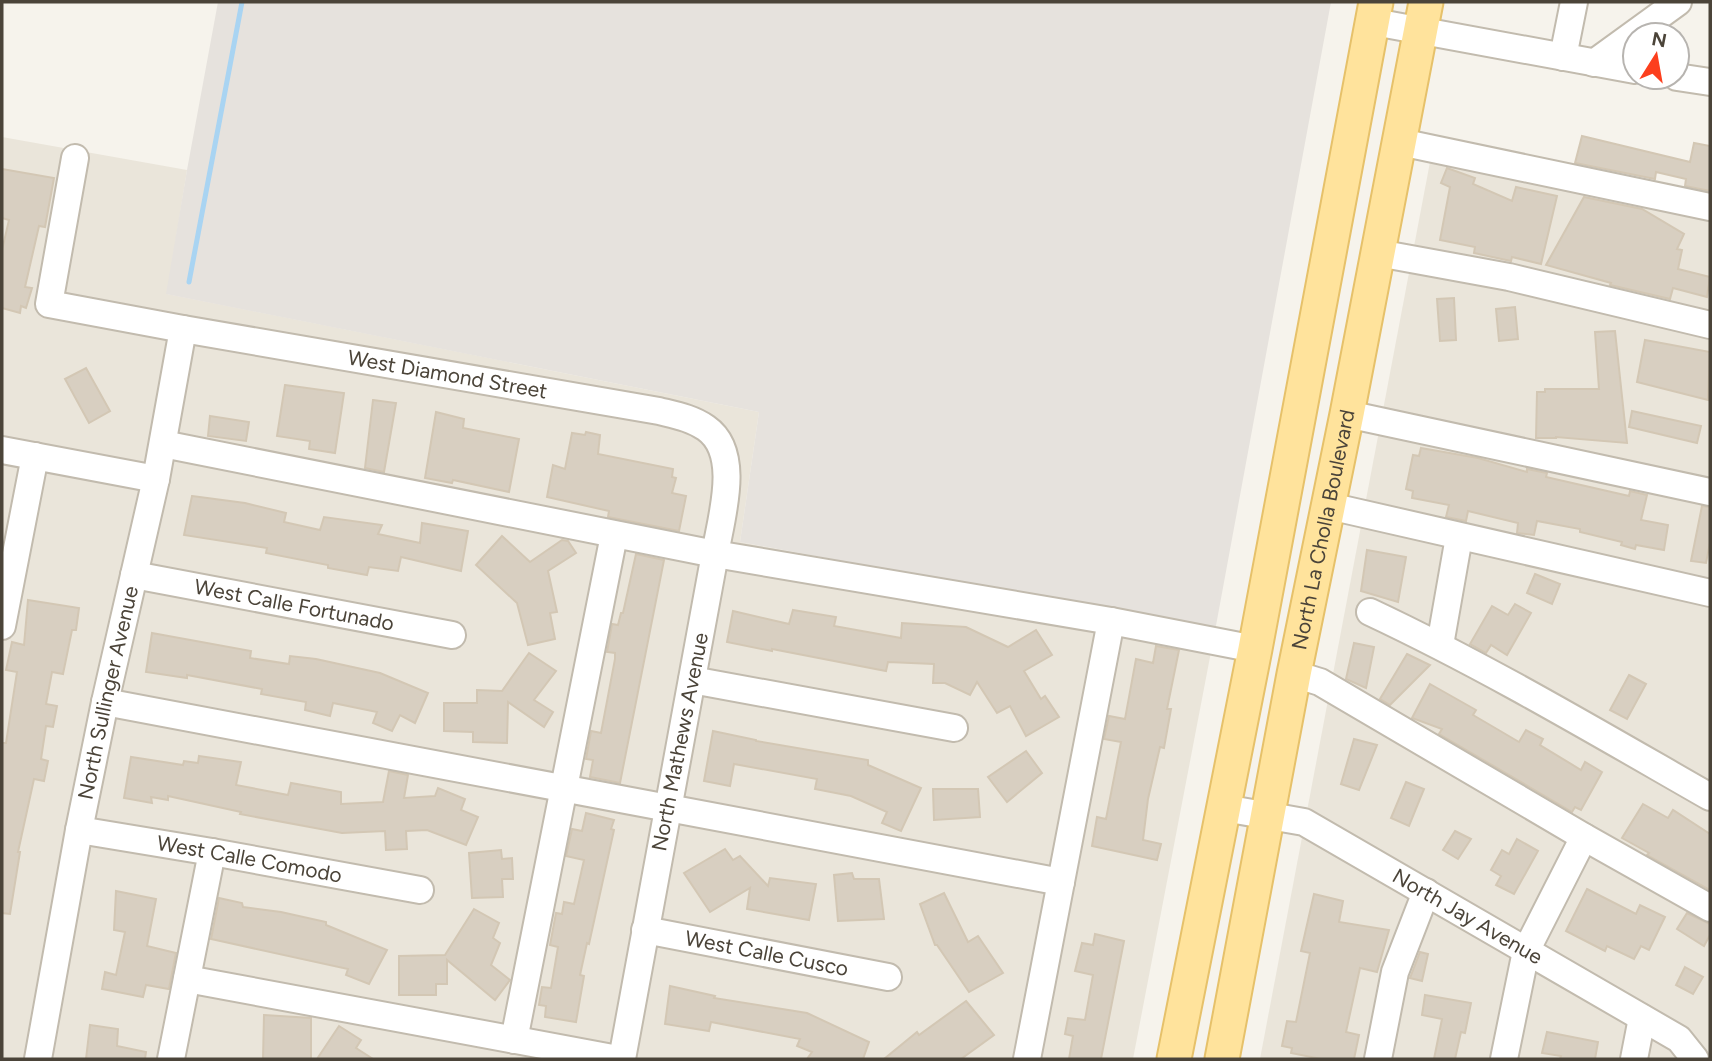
<svg xmlns="http://www.w3.org/2000/svg" width="1712" height="1061" font-family="Figtree,sans-serif">
<style>
.residential{fill:#eae5da}
.industrial{fill:#e6e2dd}
.lines{fill:none;stroke-linecap:round;stroke-linejoin:round}
.stream{stroke:#a9d4f2;stroke-width:5}
.building{fill:#d8cfc1;stroke:#d3c7b4;stroke-width:2}
.minor-casing{stroke:#c2bbae;stroke-width:30}
.major-casing{stroke:#e6c16a;stroke-width:37}
.minor{stroke:#fff;stroke-width:26}
.major{stroke:#ffe39c;stroke-width:33}
.labels{text-anchor:middle;stroke-width:5;stroke-linejoin:round;paint-order:stroke}
.street-label{font-size:21px;fill:#4b4439;stroke:#fff}
</style>
<rect width="100%" height="100%" fill="#f6f3ec"/>
<g class="residential">
<path d="M2 137 187 170 167 294 759 412 740 542 1215 631 1133 1059H2Z"/>
<path d="M1434 141 1710 197V1059H1260Z"/>
</g>
<path class="industrial" d="M218 2H1331L1215 631 740 542 759 412 166 294 187 170Z"/>
<g class="lines">
<path class="stream" d="M189 282 242 2"/>
</g>
<g class="building">
<path d="M1582 136 1690 162 1694 143 1710 146V191L1685 186 1686 179 1656 172 1655 179 1575 163Z"/>
<path d="M1447 168 1475 178 1473 184 1512 201 1516 187 1557 196 1541 264 1512 257 1511 261 1474 253 1475 247 1440 240 1450 187 1441 183Z"/>
<path d="M2 169 54 178 45 227 39 226 25 287 32 288 26 308 21 306 20 313 2 308V250L9 220 2 218Z"/>
<path d="M1584 197 1642 209 1684 234 1677 249 1682 250 1678 269 1710 277 1707 297 1673 288 1670 299 1610 285 1611 283 1546 265Z"/>
<path d="M1454 298 1456 340 1440 341 1437 299Z"/>
<path d="M1515 307 1518 339 1499 341 1496 309Z"/>
<path d="M1615 331 1627 443 1556 437V438H1536L1537 392H1545V389H1599L1595 332Z"/>
<path d="M1645 340 1710 352 1708 400 1637 382Z"/>
<path d="M86 368 110 411 89 423 65 379Z"/>
<path d="M285 385 344 393 335 453 309 449 310 441 277 436Z"/>
<path d="M373 400 396 403 384 472 365 468Z"/>
<path d="M1632 411 1701 426 1697 443 1629 427Z"/>
<path d="M436 412 464 419 463 428 519 439 509 492 453 480 452 483 425 478Z"/>
<path d="M210 416 249 422 246 441 208 436Z"/>
<path d="M586 432 600 435 598 454 673 469 672 477 676 478 672 493 686 496 679 531 608 517 609 511 547 497 553 465 565 469 572 433 585 435Z"/>
<path d="M1421 448 1478 458 1527 472V469L1547 473 1546 477 1629 496 1630 491 1647 495 1641 520 1668 525 1664 550 1636 545 1635 549 1621 545 1622 542 1580 532V529L1537 521 1534 535 1517 533 1518 523 1468 511 1466 521 1446 517 1449 505 1412 498 1413 491 1406 489 1413 455 1419 456Z"/>
<path d="M192 496 245 503 286 513 284 522 320 530 324 517 382 525 378 534 420 543 422 523 468 531 461 571 401 557 398 571 369 567 367 575 328 568V565L266 553 267 548 184 535Z"/>
<path d="M1702 506 1710 507V543L1706 563 1691 561Z"/>
<path d="M502 536 530 562 562 540 568 541 576 553 548 571 557 612 550 613 555 639 528 645 517 603 476 565Z"/>
<path d="M1367 550 1406 557 1398 602 1361 591Z"/>
<path d="M636 554 664 560 620 783 590 777 593 760 586 759 591 731 601 733 615 659V653L607 652 612 624 618 625 621 613H623Z"/>
<path d="M1535 574 1560 584 1552 604 1527 593Z"/>
<path d="M28 600 79 608 76 630H72L63 674 52 672 46 704 57 706 53 727 46 726 41 759 48 761 44 781 34 779 18 852H20L10 914 2 913V743H6L17 672 6 670 12 642 24 645Z"/>
<path d="M1515 604 1531 613 1507 655 1491 645 1486 653 1470 644 1492 606 1508 615Z"/>
<path d="M793 610 836 617 834 626 901 638 902 623 966 627 1008 647 1036 630 1052 655 1024 671 1041 699 1045 696 1059 717 1026 736 1010 706 997 713 977 682 970 695 945 683H933L934 664 888 662 886 671 772 649V651L727 642 733 611 789 624Z"/>
<path d="M152 633 251 651 250 658 289 664 290 656 316 659 380 673 428 693 415 723 400 715 392 731 373 723 377 712 333 703 330 716 305 710 306 702 261 694 262 689 187 675V678L146 672Z"/>
<path d="M1354 643 1374 647 1366 688 1346 679Z"/>
<path d="M1156 646 1179 650 1167 709H1171L1164 748 1160 747 1148 799 1143 840 1161 844 1157 860 1092 846 1097 817 1106 819 1121 742 1104 739 1109 716 1125 719 1136 659 1153 663Z"/>
<path d="M529 653 556 671 534 700 553 712 544 727 508 702 507 743 473 742V732L444 731V703H477V690L502 691Z"/>
<path d="M1407 654 1430 665 1390 705 1380 699Z"/>
<path d="M1629 675 1646 684 1627 719 1610 710Z"/>
<path d="M1430 684 1476 710 1473 715 1519 742 1526 730 1543 739 1540 745 1581 770 1585 762 1602 772 1581 810 1575 807 1572 812 1439 734 1442 729 1412 718Z"/>
<path d="M713 731 756 740V741L868 760V765L921 788 901 831 882 823 887 812 851 796 815 789 817 779 734 764 730 786 704 781Z"/>
<path d="M1354 739 1377 745 1359 790 1341 784Z"/>
<path d="M1026 751 1042 773 1007 802 988 777Z"/>
<path d="M199 756 241 762 236 785 288 795 291 783 341 792V804L383 802 389 771 408 775 404 798 435 796 438 788 465 799 461 810 478 817 466 845 427 830 406 831 407 849 386 850 385 831 342 833 240 814 241 812 168 796V800L151 797 152 803 124 798 131 757 183 765 184 761 198 763Z"/>
<path d="M1406 782 1424 789 1409 826 1391 818Z"/>
<path d="M933 789H978L980 817 934 820Z"/>
<path d="M1643 804 1668 818 1673 810 1710 834V890L1647 855 1649 853 1622 838Z"/>
<path d="M586 813 614 820 611 829 614 830 589 944 587 943 580 975 584 976 576 1022 545 1017 546 1006 539 1005 542 987 551 988 558 947 550 945 556 913 562 914 564 902 574 904 584 860 566 856 572 829 582 831Z"/>
<path d="M1455 831 1471 839 1458 859 1443 850Z"/>
<path d="M1517 839 1538 851 1514 894 1496 885 1501 876 1491 870 1502 850 1509 854Z"/>
<path d="M725 849 733 860 740 856 768 886 770 878 816 884 809 920 747 909 750 888 710 912 684 873Z"/>
<path d="M501 850 502 859 512 858 513 879H502L503 897 472 898 469 853Z"/>
<path d="M852 873 854 879H879L884 919 838 921 834 875Z"/>
<path d="M1587 889 1636 914 1640 905 1665 917 1649 950 1641 946 1634 959 1607 946 1605 951 1566 931Z"/>
<path d="M116 891 156 899 147 946 176 953 169 989 146 985 143 997 102 989 105 972 116 975 125 932 114 930Z"/>
<path d="M944 893 968 942 978 936 1003 973 969 992 937 945H935L920 904Z"/>
<path d="M1314 894 1343 901 1339 922 1389 930 1377 972 1360 968 1346 1032 1359 1035 1354 1059H1321L1291 1053 1292 1048 1282 1046 1287 1021 1296 1022 1310 953 1301 951Z"/>
<path d="M219 898 242 903 243 907 281 912 326 922V925L387 950 369 984 346 975 348 969 211 939Z"/>
<path d="M474 909 499 923 493 938 500 943 491 965 510 980 495 1000 447 960V984H436V995H399V956L445 955Z"/>
<path d="M1687 913 1710 924V935L1704 946 1677 929Z"/>
<path d="M1095 934 1124 941 1101 1059H1069L1073 1036 1065 1034 1068 1018 1085 1020 1093 975 1075 971 1082 943 1093 945Z"/>
<path d="M1420 952 1428 954 1422 981 1410 978Z"/>
<path d="M1685 967 1703 977 1693 994 1676 985Z"/>
<path d="M670 986 715 996 714 998 807 1013 869 1042 863 1059H807L812 1052 797 1046 800 1039 711 1022 709 1031 665 1024Z"/>
<path d="M1425 995 1471 1003 1465 1033 1461 1032 1455 1059H1434L1442 1019 1422 1015Z"/>
<path d="M966 1001 994 1035 961 1059H884L917 1032 919 1035Z"/>
<path d="M264 1015 311 1018V1059H263Z"/>
<path d="M90 1025 118 1029 117 1046 146 1052 145 1059H86Z"/>
<path d="M339 1026 361 1040 356 1048 373 1059H317Z"/>
<path d="M1547 1032 1598 1042 1595 1059H1560L1561 1056 1542 1053Z"/>
</g>
<g class="lines">
<defs>
<g id="minor">
<path d="M1374 22 1635 70"/>
<path d="M1563 57 1574 2"/>
<path d="M1594 63 1678 2"/>
<path d="M1677 77 1710 82"/>
<path d="M1400 142 1710 207"/>
<path id="s1" d="M75 158 49 304 183 329 659 411C675 415 692 418 706 428 742 453 721 518 715 554L622 1059"/>
<path d="M1378 253 1509 277 1710 325"/>
<path d="M1347 414 1710 492"/>
<path d="M163 444 715 554 1111 621 1255 649"/>
<path d="M2 450 156 479"/>
<path d="M1329 506 1710 593"/>
<path id="s2" d="M134 575 452 635"/>
<path d="M1370 612C1487 667 1598 733 1710 797"/>
<path d="M2 626 35 456"/>
<path d="M1440 645 1459 537"/>
<path d="M1294 674 1320 682 1584 837 1710 908"/>
<path d="M692 680 954 728"/>
<path d="M105 702 1061 882"/>
<path id="s3" d="M1224 808 1304 822 1679 1039 1695 1059"/>
<path id="s4" d="M79 830 212 852 420 890"/>
<path id="s5" d="M645 930 888 977"/>
<path d="M187 979 618 1059"/>
<path d="M514 1040 614 535"/>
<path id="s6" d="M38 1059 79 830 105 702 156 479 183 329"/>
<path d="M171 1059 212 852"/>
<path d="M1027 1059 1111 621"/>
<path d="M1378 1059 1395 972 1426 892"/>
<path d="M1504 1059 1526 951 1584 837"/>
<path d="M1634 1059 1642 1018"/>
</g>
<g id="major">
<path d="M1174 1059 1255 649 1376 2"/>
<path id="s7" d="M1222 1059 1294 674 1347 414 1426 2"/>
</g>
</defs>
<use href="#minor" class="minor-casing"/>
<use href="#major" class="major-casing"/>
<use href="#minor" class="minor"/>
<use href="#major" class="major"/>
</g>
<g class="labels">
<g class="street-label">
<text dy="7" stroke="none"><textPath href="#s1" startOffset="553">West Diamond Street</textPath></text>
<text dy="7" stroke="none"><textPath href="#s7" startOffset="539">North La Cholla Boulevard</textPath></text>
<text dy="7" stroke="none"><textPath href="#s2" startOffset="163">West Calle Fortunado</textPath></text>
<text dy="7" stroke="none"><textPath href="#s6" startOffset="373">North Sullinger Avenue</textPath></text>
<text transform="translate(680 742) rotate(-79)" y="7">North Mathews Avenue</text>
<text dy="7" stroke="none"><textPath href="#s4" startOffset="173">West Calle Comodo</textPath></text>
<text dy="7" stroke="none"><textPath href="#s3" startOffset="270">North Jay Avenue</textPath></text>
<text dy="7" stroke="none"><textPath href="#s5" startOffset="124">West Calle Cusco</textPath></text>
</g>
</g>
<rect width="1712" height="1061" fill="none" stroke="#4b4439" stroke-width="7"/>
<g transform="translate(1656 56) rotate(11)"><circle r="33" fill="#ffffff" stroke="#b7b4b0" stroke-width="2"/>
<path d="M0-5L12 26L0 18L-12 26Z" fill="#fc3f1d"/>
<text y="-10" font-size="19" font-weight="bold" text-anchor="middle" fill="#4b4439">N</text>
</g>
</svg>
